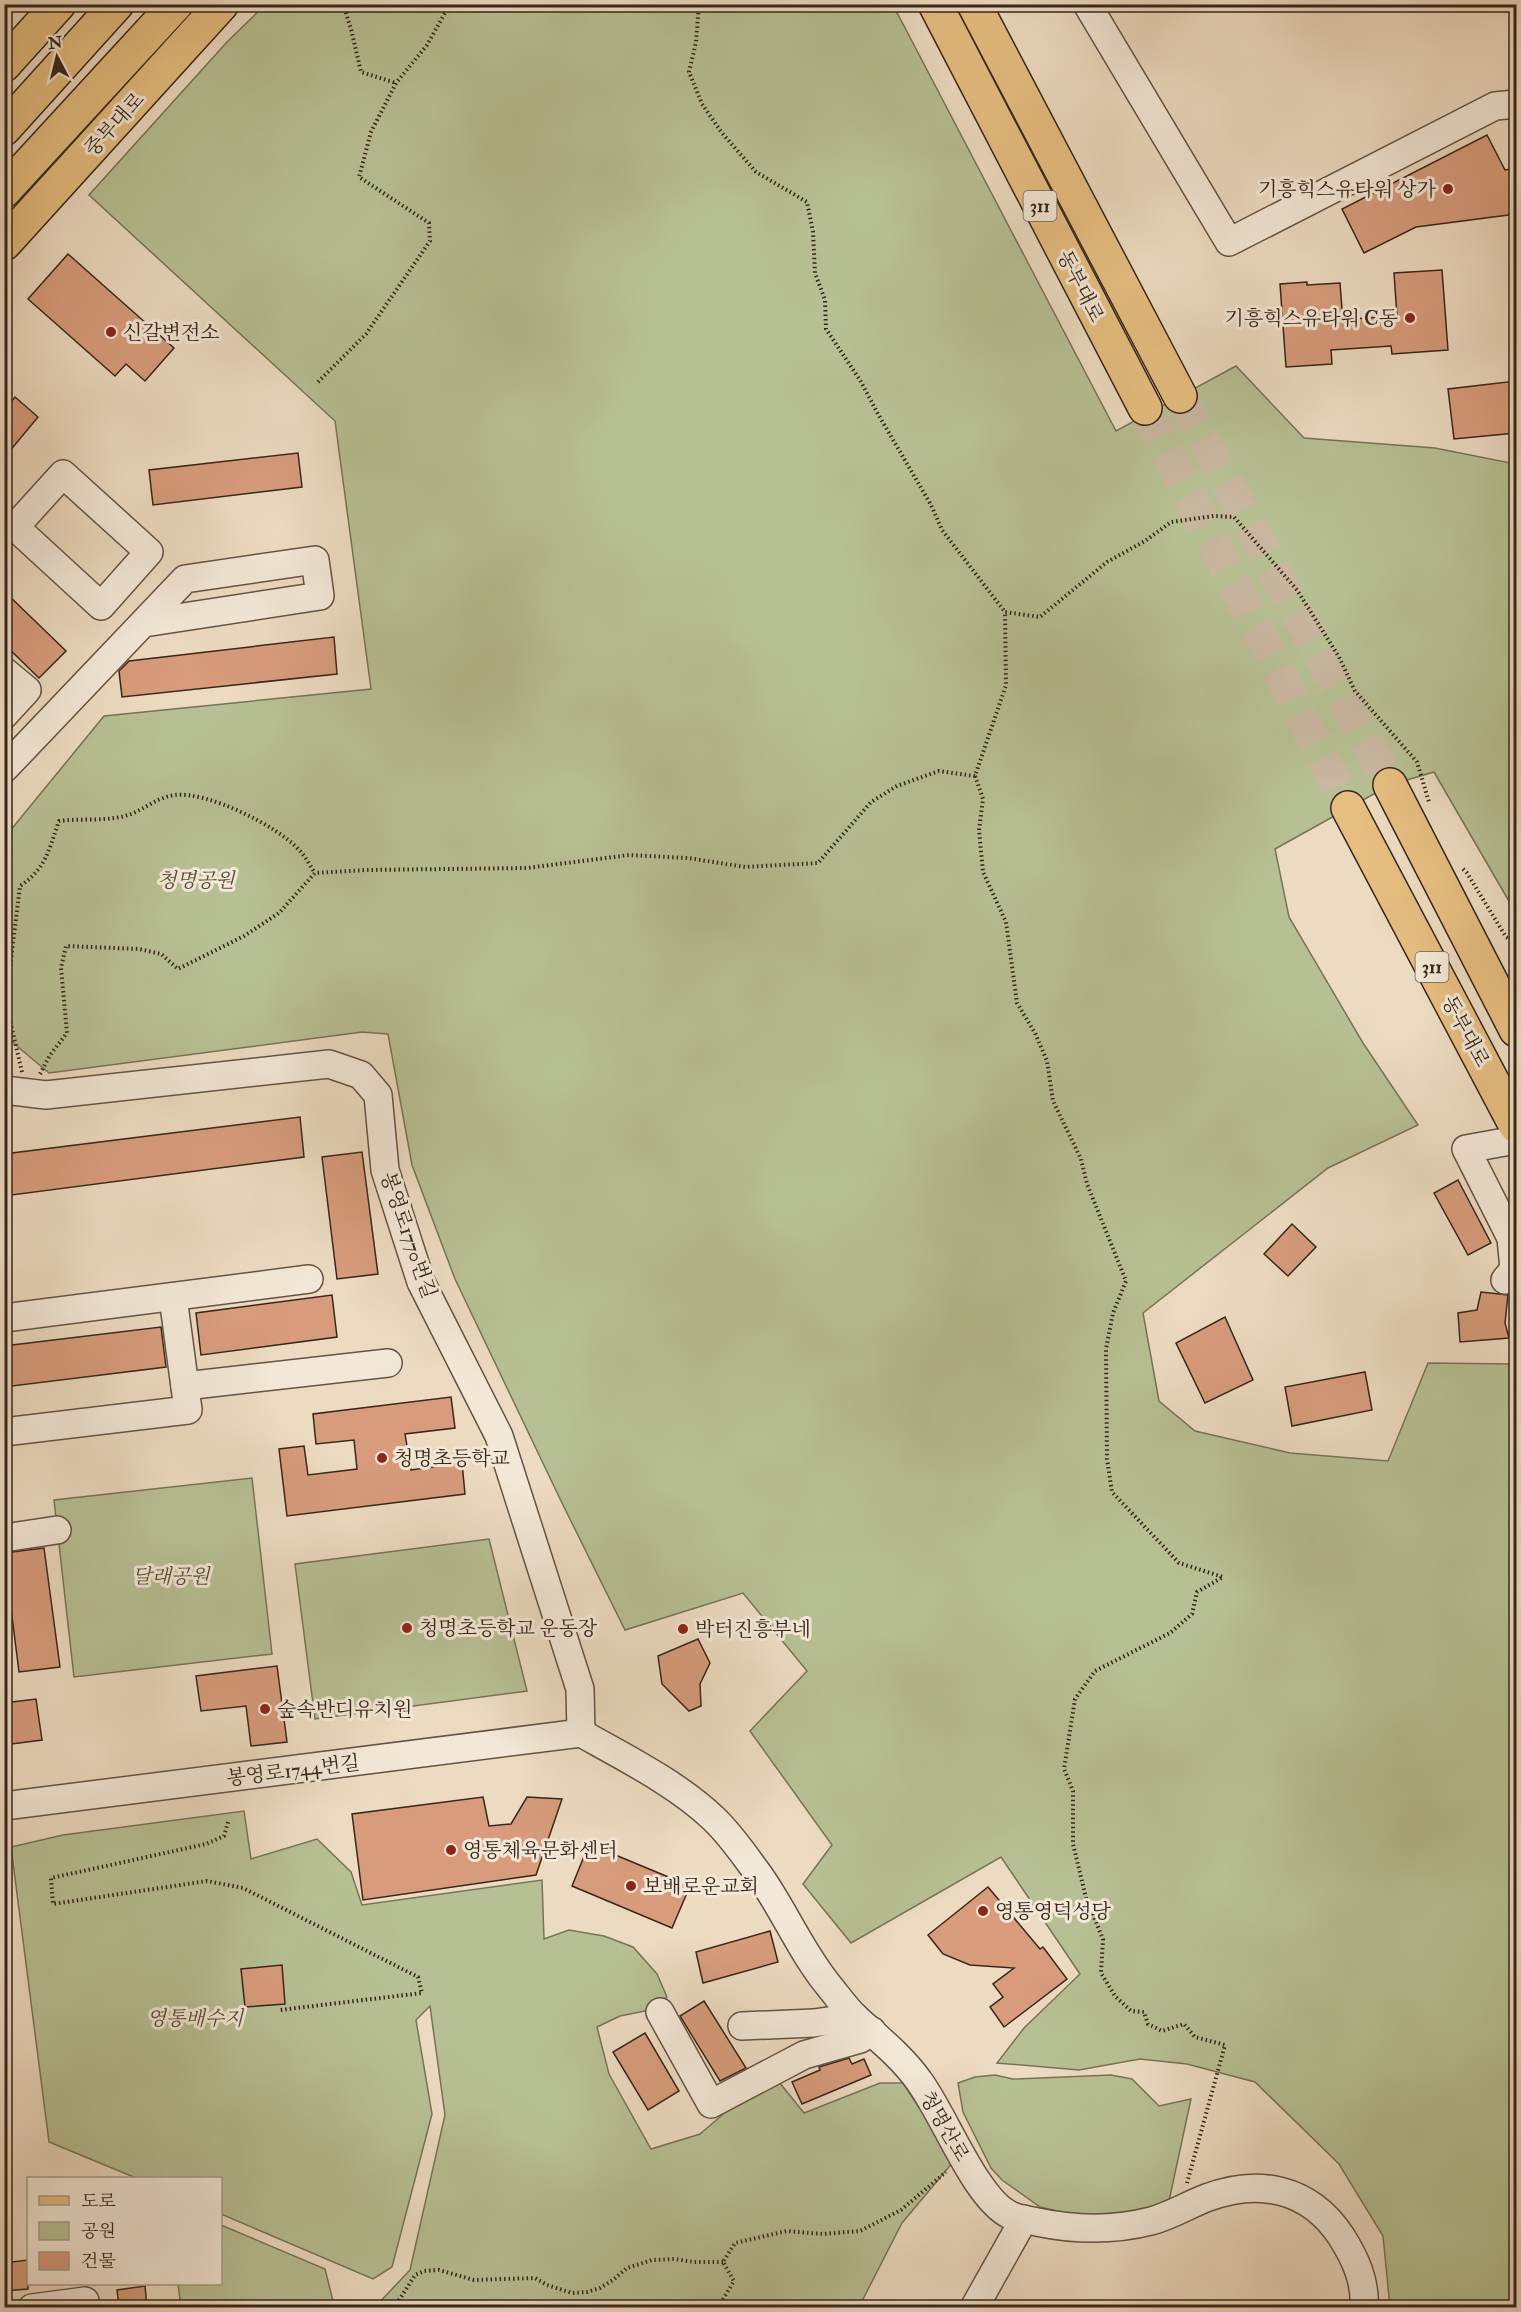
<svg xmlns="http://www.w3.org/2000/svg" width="1521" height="2312" font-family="'IM FELL Double Pica','Noto Serif KR',serif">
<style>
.green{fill:#b7c094;stroke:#777358;stroke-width:1.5}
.building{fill:#d89c7c;stroke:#37261b;stroke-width:1.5}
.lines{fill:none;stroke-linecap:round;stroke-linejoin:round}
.highway-tunnel{stroke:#c9b7a0;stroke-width:33;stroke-dasharray:33 16;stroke-linecap:butt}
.minor-casing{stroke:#645344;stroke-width:30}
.major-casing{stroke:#37261b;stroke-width:36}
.highway-casing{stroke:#37261b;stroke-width:36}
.path{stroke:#37261b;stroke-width:4;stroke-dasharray:1.5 3;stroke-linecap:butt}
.minor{stroke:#f3e8d7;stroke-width:27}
.major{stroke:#e6be80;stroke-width:33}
.highway{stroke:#e6be80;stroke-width:33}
.poi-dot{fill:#8f2418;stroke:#f3e8d7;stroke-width:2}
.labels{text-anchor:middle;stroke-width:6;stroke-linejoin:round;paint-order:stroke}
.shield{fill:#f3e8d7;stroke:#6f6053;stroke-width:1.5}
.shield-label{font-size:18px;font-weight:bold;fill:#37261b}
.street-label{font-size:20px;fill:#37261b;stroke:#f3e8d7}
.poi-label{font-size:20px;fill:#37261b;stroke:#f3e8d7;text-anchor:start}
.park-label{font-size:20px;font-style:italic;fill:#574c39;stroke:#f3e8d7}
</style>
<rect width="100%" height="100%" fill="#eddbc1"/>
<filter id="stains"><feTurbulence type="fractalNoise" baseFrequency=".00333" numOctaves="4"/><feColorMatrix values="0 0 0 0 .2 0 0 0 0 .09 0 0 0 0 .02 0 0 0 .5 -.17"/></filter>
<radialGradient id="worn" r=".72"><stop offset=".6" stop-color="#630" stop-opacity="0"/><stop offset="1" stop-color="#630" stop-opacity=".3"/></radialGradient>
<g class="green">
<path d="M265 5H893L1116 431 1236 366 1304 438 1435 448 1516 464V898L1510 903 1434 772 1390 785 1275 849 1289 917 1363 1043 1418 1125 1328 1168 1143 1313 1159 1401 1195 1431 1290 1453 1388 1461 1428 1363 1513 1364 1516 1369V2307H1390L1383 2236 1339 2164 1255 2082 1187 2064 1140 2059 1079 2070 997 2063 1024 2028 1080 1974 1001 1857 851 1943 803 1884 832 1845 750 1731 807 1671 743 1593 625 1630 562 1503 455 1279 412 1165 388 1034 362 1032 49 1073 5 1036V837L104 716 371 689 335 421 89 195 227 42Z"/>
<path d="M252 1478 272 1654 74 1677 54 1500Z"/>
<path d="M489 1539 527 1691 315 1719 295 1564Z"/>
<path d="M244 1811 251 1859 317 1839 351 1872 362 1905 542 1880 544 1939 569 1930 604 1936 633 1947 657 1974 667 1997 650 2010 620 2016 597 2027 609 2074 651 2149 700 2134 729 2109 779 2082 804 2113 880 2083H903L954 2161 902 2223 859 2307H375L410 2270 445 2115 430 2006 416 2020 432 2114 392 2267 373 2279 221 2214 220 2178H136L49 2142 11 1847 63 1835Z"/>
<path d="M995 2075 1013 2079 1111 2075 1132 2079 1159 2106 1191 2099 1169 2201 1130 2215 1088 2218 1040 2207 1002 2180 991 2168 963 2112 958 2083 975 2077Z"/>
<path d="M221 2225 325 2269 333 2301 327 2308 181 2307 178 2284H220Z"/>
</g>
<g class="building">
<path d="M1487 135 1505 170 1516 168V214L1416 227 1364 253 1342 209Z"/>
<path d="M68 254 174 348 145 381 126 364 115 376 28 299Z"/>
<path d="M1442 270 1448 350 1392 354 1391 346 1331 350 1332 364 1286 367 1280 284 1307 282V285L1340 283 1342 309 1351 308V319L1397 316 1394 273Z"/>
<path d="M1516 381V433L1454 439 1448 389Z"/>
<path d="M15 397 38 417 4 458V410Z"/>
<path d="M298 453 302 487 153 505 149 470Z"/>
<path d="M4 591 66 651 39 678 4 644Z"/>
<path d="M334 637 337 674 122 697 119 671 129 661Z"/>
<path d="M300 1117 304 1157 4 1196V1154Z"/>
<path d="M362 1152 378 1274 337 1279 322 1157Z"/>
<path d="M1458 1180 1491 1243 1468 1255 1434 1193Z"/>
<path d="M1292 1224 1316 1247 1288 1276 1264 1254Z"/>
<path d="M1481 1292 1508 1295 1505 1323 1509 1338 1460 1342 1458 1313 1477 1310Z"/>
<path d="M332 1295 337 1337 201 1355 196 1313Z"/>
<path d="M1225 1317 1253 1380 1205 1403 1176 1343Z"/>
<path d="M161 1327 166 1367 4 1387V1346Z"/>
<path d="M1365 1372 1372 1410 1292 1426 1285 1387Z"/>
<path d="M451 1397 455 1428 405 1434 411 1470 462 1463 465 1494 287 1516 279 1449 304 1446 308 1475 357 1469 354 1440 316 1444 313 1414Z"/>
<path d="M44 1548 60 1667 19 1672 4 1553Z"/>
<path d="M698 1639 710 1663 700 1684 701 1706 689 1711 662 1684 658 1656Z"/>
<path d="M277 1666 287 1742 251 1746 246 1706 201 1711 196 1676Z"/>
<path d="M36 1699 42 1740 4 1745V1703Z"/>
<path d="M483 1797 489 1826 511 1824 527 1797 562 1799 536 1875 363 1900 352 1814Z"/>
<path d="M589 1844 690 1886 672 1928 572 1886Z"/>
<path d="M988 1887 1040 1949 1043 1947 1067 1979 1004 2027 990 2007 1003 1997 993 1984 1014 1968 970 1965 943 1954 928 1935Z"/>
<path d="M770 1931 778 1962 703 1983 696 1952Z"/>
<path d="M282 1965 285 2004 245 2007 241 1969Z"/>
<path d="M704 2001 746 2068 720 2081 680 2016Z"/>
<path d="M645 2033 679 2091 648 2110 613 2052Z"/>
<path d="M849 2058 852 2064 864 2059 871 2075 802 2104 792 2082 820 2070 819 2067Z"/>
<path d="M28 2260V2289L4 2291V2263Z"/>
<path d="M145 2286 147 2307H119L117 2290Z"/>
</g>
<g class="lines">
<g class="highway-tunnel">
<path d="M1180 396 1390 785"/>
<path d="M1145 408 1348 808"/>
</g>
<defs>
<g id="minor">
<path d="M1087 4 1229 242 1495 106 1516 104"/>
<path d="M63 474 149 552 101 606 15 527Z"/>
<path d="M4 671 27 690 4 715"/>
<path d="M4 769 185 579 315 560 320 596 144 623"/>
<path d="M4 1090 46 1095 329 1064 361 1075 378 1095 385 1170 421 1282 499 1436 580 1689 581 1733"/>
<path d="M1505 1280 1514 1269 1511 1238 1466 1149 1516 1140"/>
<path d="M4 1318 309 1279"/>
<path d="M185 1386 388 1363"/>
<path d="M4 1432 188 1410 173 1297"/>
<path d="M4 1538 57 1530"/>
<path d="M581 1733C624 1757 679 1785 714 1819 731 1835 745 1856 759 1875 784 1910 801 1952 829 1986 838 1997 847 2010 857 2019 878 2038 902 2057 919 2081 944 2114 975 2198 1010 2215 1018 2219 1028 2220 1037 2222 1075 2230 1112 2231 1151 2221 1170 2216 1188 2205 1206 2198 1259 2178 1309 2188 1341 2236 1355 2258 1366 2281 1364 2308"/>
<path d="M4 1806 581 1733"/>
<path d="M660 2012 711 2104 804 2055 860 2039 872 2031"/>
<path d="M742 2026 814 2023 855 2017"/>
<path d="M32 2308 85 2301 86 2308"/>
<path d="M974 2308 1024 2219"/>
</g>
<g id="major">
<path d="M4 65 59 4"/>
<path d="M4 129 117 4"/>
<path d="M4 191 176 4"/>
<path d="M4 244 222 4"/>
</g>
<g id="highway">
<path d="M935 4 1145 408"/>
<path d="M974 4 1180 396"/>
<path d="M1390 785 1516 1030"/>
<path d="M1348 808 1516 1126"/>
</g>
</defs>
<use href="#minor" class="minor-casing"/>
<use href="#major" class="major-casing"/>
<use href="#highway" class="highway-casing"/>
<g class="path">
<path d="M343 4 351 29 361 72 396 83"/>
<path d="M699 4 696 42 689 72 702 104 722 133 756 172 807 202 813 232 815 273 825 300 826 329 860 380 878 414 931 505 942 530 1005 612"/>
<path d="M318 382 366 334 430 241 429 223 359 177 371 132 396 83 427 45 450 4"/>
<path d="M975 776 983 799 979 830 983 872 1006 922 1017 1003 1035 1033 1047 1061 1053 1101 1081 1159 1087 1184 1126 1281 1113 1313 1106 1349 1107 1459 1112 1492 1179 1563 1223 1577 1197 1592 1192 1614 1170 1633 1095 1671 1075 1699 1064 1769 1073 1791V1844L1086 1898 1103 1939 1101 1973 1115 1996 1131 2011 1144 2012 1148 2024 1162 2031 1184 2024 1195 2037 1225 2045 1187 2183"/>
<path d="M1463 869 1467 873 1506 937 1516 942"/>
<path d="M22 1072 9 1016 8 984 20 886C46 869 49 849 59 821 81 818 106 822 128 815 144 810 157 797 175 795 207 791 278 826 299 850 306 857 310 866 315 873"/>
<path d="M40 1074 50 1055 67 1033 61 968 66 946 139 949 161 954 178 969 244 936 279 913 315 873 366 870 527 868 629 855 688 858 745 867 818 863 871 802 897 786 939 771 975 776 1006 685 1005 612 1040 617 1107 562 1145 541 1171 522 1214 516 1234 517 1297 590 1339 657 1355 691 1417 762 1429 802"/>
<path d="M228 1822 224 1836 206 1844 51 1878 53 1904 207 1881 243 1888 418 1977 422 1993 280 2010"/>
<path d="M394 2308 415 2275 424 2271 439 2270 474 2280 535 2278 547 2285 572 2293 587 2292 600 2288 613 2280 627 2268 652 2260 675 2259 694 2262H723"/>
<path d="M724 2308 722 2301 734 2281 723 2262 735 2243 787 2231 822 2234 860 2231 901 2210 946 2172"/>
</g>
<use href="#minor" class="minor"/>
<use href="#major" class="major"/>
<use href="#highway" class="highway"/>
</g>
<g class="poi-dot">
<circle cx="1448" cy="189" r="6"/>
<circle cx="1410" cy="318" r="6"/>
<circle cx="111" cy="332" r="6"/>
<circle cx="382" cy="1458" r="6"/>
<circle cx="407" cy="1628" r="6"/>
<circle cx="683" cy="1629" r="6"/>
<circle cx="265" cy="1709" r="6"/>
<circle cx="451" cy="1850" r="6"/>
<circle cx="631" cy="1886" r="6"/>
<circle cx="983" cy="1911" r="6"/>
</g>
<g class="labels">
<g class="shield">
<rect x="1023.5" y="191" width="33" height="30" rx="4.5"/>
<rect x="1415.5" y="952" width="33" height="30" rx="4.5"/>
</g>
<g class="shield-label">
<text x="1040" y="212">311</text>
<text x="1432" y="973">311</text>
</g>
<g class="street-label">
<text transform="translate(114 124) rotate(-48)" y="7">중부대로</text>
<text transform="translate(1081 286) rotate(63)" y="7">동부대로</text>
<text transform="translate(1466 1031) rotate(62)" y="7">동부대로</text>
<text transform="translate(409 1235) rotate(71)" y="7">봉영로1770번길</text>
<text transform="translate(293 1770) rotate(-7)" y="7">봉영로1744번길</text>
<text transform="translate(945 2126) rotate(60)" y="7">청명산로</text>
</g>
<g class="poi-label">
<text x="1436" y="196" text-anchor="end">기흥힉스유타워 상가</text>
<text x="1398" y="325" text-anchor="end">기흥힉스유타워 C동</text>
<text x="123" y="339">신갈변전소</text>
<text x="394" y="1465">청명초등학교</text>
<text x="419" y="1635">청명초등학교 운동장</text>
<text x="695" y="1636">박터진흥부네</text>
<text x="277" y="1716">숲속반디유치원</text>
<text x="463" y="1857">영통체육문화센터</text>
<text x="643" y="1893">보배로운교회</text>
<text x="995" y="1918">영통영덕성당</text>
</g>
<g class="park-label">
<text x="196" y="887">청명공원</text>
<text x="171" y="1583">달래공원</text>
<text x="195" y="2025">영통배수지</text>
</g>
</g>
<rect width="1521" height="2312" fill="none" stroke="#eddbc1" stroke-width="24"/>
<rect x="6" y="6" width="1509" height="2300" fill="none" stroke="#37261b" stroke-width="3"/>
<rect x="12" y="12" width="1497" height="2288" fill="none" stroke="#37261b" stroke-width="1.5"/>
<rect x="27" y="2177" width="195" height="108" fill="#f3e8d7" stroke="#a89a8c" stroke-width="1.5"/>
<rect x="39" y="2196" width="30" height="9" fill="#e6be80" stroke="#a89a8c" stroke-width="1.5"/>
<text x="81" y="2207" font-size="18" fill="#37261b">도로</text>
<rect x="39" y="2222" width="30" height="18" fill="#b7c094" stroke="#a89a8c" stroke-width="1.5"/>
<text x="81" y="2237" font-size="18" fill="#37261b">공원</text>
<rect x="39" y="2252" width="30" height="18" fill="#d89c7c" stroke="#a89a8c" stroke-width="1.5"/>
<text x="81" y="2267" font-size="18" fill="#37261b">건물</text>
<g transform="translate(57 57) rotate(353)" stroke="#f3e8d7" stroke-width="4.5" paint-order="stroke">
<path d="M0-4.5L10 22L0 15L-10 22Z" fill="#37261b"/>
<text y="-9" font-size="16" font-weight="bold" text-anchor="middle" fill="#37261b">N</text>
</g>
<rect width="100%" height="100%" filter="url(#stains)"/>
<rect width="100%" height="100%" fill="url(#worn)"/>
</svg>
